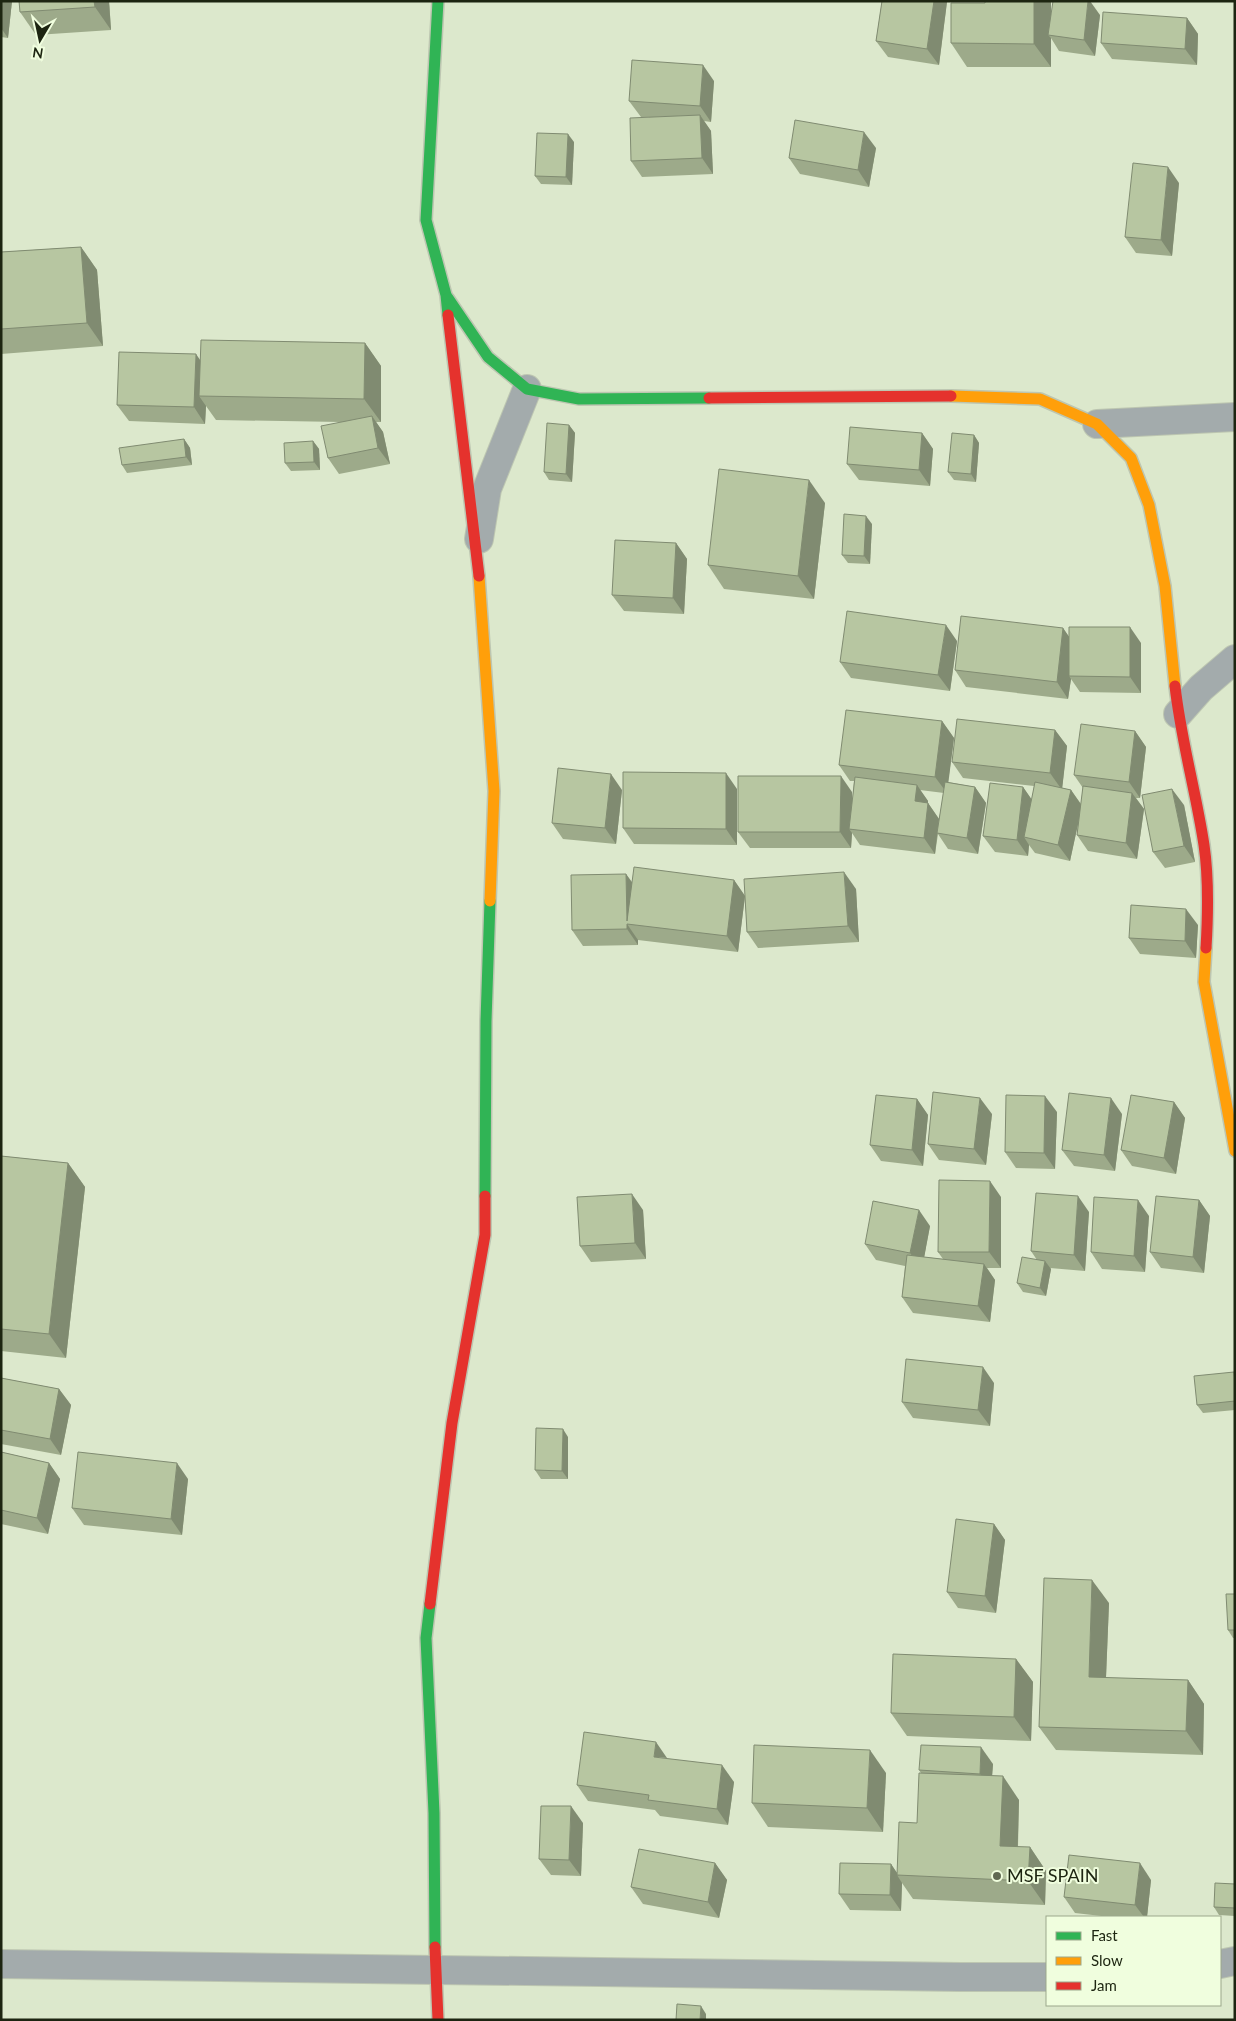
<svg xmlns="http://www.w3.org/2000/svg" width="1236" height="2021" font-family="Lato,sans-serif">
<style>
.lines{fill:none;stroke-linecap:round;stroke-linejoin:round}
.street-casing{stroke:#bdc6b1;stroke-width:30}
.fast-casing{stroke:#bdc6b1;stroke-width:14}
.slow-casing{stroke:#bdc6b1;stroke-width:14}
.jam-casing{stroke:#bdc6b1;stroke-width:14}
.street{stroke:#a3abac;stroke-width:28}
.fast{stroke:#30b455;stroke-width:11}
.slow{stroke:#ff9f0a;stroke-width:11}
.jam{stroke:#e5322d;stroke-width:11}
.wall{fill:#9daa8a;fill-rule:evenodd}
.shaded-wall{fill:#808b71}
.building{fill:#b7c6a1;stroke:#808b71}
.poi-dot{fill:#606952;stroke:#f0fede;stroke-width:2}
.labels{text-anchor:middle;stroke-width:4;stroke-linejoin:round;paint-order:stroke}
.poi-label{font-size:18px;fill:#1d2511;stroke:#f0fede;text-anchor:start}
</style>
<rect width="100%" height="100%" fill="#dce8cc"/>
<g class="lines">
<defs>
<g id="street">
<path d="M1097 424 1235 417"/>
<path d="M479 539 487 489 527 389"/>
<path d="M1178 714 1201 688 1235 659"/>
<path d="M1 1964 960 1977H1047"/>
<path d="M1220 1964 1235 1961"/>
</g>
<g id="fast">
<path d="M438 1 426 220 446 295 448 315"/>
<path d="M448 298 488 357 527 389 579 399 709 398"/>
<path d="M485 1196 486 1021 490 901"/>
<path d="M430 1604 426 1638 434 1813 435 1947"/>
</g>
<g id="slow">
<path d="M951 396 1040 399 1097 424 1131 458 1149 505 1165 586 1175 686"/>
<path d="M479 576 494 791 490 901"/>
<path d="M1206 948 1204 982 1235 1151"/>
</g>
<g id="jam">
<path d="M448 315 479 576"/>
<path d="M709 398 951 396"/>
<path d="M1175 686C1181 740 1196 792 1204 845 1209 879 1208 915 1206 948"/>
<path d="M430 1604 452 1423 485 1235V1196"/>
<path d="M435 1947 438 2020"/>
</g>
</defs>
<use href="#street" class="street-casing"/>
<use href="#fast" class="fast-casing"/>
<use href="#slow" class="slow-casing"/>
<use href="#jam" class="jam-casing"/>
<use href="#street" class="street"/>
<use href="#fast" class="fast"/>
<use href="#slow" class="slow"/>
<use href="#jam" class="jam"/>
</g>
<g class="wall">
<path d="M1 1H12L8 38 1 37Z"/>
<path d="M19 1H109L111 30 36 35 20 12Z"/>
<path d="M882 1H947L939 65 888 57 876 41Z"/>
<path d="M1100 15 1095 56 1059 51 1051 38V67H967L951 43 1051 16Z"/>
<path d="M1187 18 1198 34 1197 65 1112 59 1101 43Z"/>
<path d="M714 81 711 122 704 121 711 131 713 174 642 177 631 161 649 117H641L629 101Z"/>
<path d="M574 142 572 185 541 184 535 176Z"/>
<path d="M876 148 869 187 800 174 789 158Z"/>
<path d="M1179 183 1172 256 1136 253 1125 237Z"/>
<path d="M81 247 97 270 103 346 1 354V252Z"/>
<path d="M365 343 381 366V422H376L383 432 390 464 339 474 328 458 341 422 216 420 206 406 205 424 129 421 117 405 200 361Z"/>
<path d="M569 425 575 433 572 482 549 480 544 472Z"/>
<path d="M922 433 933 449 930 486 859 480 847 464Z"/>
<path d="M974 435 979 443 976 482 954 480 948 472Z"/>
<path d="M184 439 190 448 192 465 127 473 122 465Z"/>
<path d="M313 441 319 449 320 470 291 471 285 463Z"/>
<path d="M825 503 814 599 724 589 708 565Z"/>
<path d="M872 524 870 564 848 563 842 555Z"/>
<path d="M676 543 687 559 684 614 624 611 612 595Z"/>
<path d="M1063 628 1069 637 1141 643V693L1080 692 1071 679 1068 699 966 687 955 670Z"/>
<path d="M957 641 950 691 851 678 840 662Z"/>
<path d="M942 721 954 738 948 782 975 787 986 803 978 854 948 849 938 834 935 854 860 845 852 833 851 848H750L738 832 852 792V803L854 781H850L839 765ZM920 790 944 793 939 819 928 803V801Z"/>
<path d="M1055 730 1067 746 1062 788 1071 790 1081 804 1083 788 1074 775 1135 731 1146 747 1140 798H1136L1144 809 1137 859 1088 851 1077 835 1078 823 1070 861 1035 853 1029 845 1028 856 995 852 983 836 1023 787 1032 800 1034 786 963 778 952 762Z"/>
<path d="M737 789V845L634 844 623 828Z"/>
<path d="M622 790 616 844 563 839 552 823Z"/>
<path d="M1184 805 1195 862 1165 868 1153 852Z"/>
<path d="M626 874 632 882 734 880 745 896 856 889 859 942 758 948 747 932 745 896 738 952 638 940V945L583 946 572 930Z"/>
<path d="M1198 925 1196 958 1140 954 1129 938Z"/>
<path d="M917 1099 928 1115 923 1166 881 1161 870 1145Z"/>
<path d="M1174 1102 1185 1118 1176 1174 1132 1166 1121 1150Z"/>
<path d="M1057 1112 1055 1169 1016 1168 1005 1152Z"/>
<path d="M992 1114 986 1165 939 1160 928 1144Z"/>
<path d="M1122 1114 1115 1171 1074 1166 1062 1150Z"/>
<path d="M1 1156 68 1163 85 1187 66 1358 1 1351Z"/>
<path d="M1001 1197V1268H987L995 1280 990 1322 913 1313 902 1297 905 1266 876 1260 865 1244 930 1226 924 1257 943 1259 938 1252Z"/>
<path d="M1199 1200 1210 1216 1204 1273 1161 1268 1150 1252Z"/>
<path d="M643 1210 646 1259 591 1262 580 1246Z"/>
<path d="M1089 1212 1085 1271 1050 1268 1051 1269 1046 1296 1023 1292 1017 1283 1037 1260 1031 1251Z"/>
<path d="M1149 1216 1145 1272 1102 1269 1091 1252Z"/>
<path d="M1234 1372 1235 1373V1410L1203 1413 1197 1405Z"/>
<path d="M1 1378 59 1389 71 1405 61 1455 1 1444Z"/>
<path d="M994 1383 990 1426 913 1418 902 1402Z"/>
<path d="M568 1437V1479H541L535 1470Z"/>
<path d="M1 1452 49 1463 60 1479 48 1534 1 1524Z"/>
<path d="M188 1479 182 1535 84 1525 72 1508Z"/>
<path d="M994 1524 1005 1540 996 1613 958 1608 947 1592Z"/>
<path d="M1235 1594V1638H1233L1228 1630Z"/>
<path d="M1109 1603 1106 1678 1188 1680 1204 1704 1203 1755 1056 1750 1039 1727Z"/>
<path d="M1016 1659 1033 1682 1031 1741 907 1736 891 1713Z"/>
<path d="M667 1759 734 1782 728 1825 660 1816 655 1810 588 1801 577 1785Z"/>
<path d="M993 1764 992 1776 1019 1800 1018 1847H1030L1046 1871 1045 1905 913 1899 902 1883 901 1911 850 1910 839 1894 891 1864 897 1873 917 1823 921 1773 919 1770Z"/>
<path d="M886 1773 883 1832 768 1827 752 1803Z"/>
<path d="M583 1823 581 1876 551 1875 539 1859Z"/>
<path d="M715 1863 727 1880 719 1918 643 1904 631 1887Z"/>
<path d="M1151 1880 1147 1917H1110L1075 1913 1064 1897Z"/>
<path d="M1235 1884V1916L1219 1915 1214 1907Z"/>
</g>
<g class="shaded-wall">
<path d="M1 1H12L8 38 1 28Z"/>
<path d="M94 1H109L111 30 95 7Z"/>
<path d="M934 1 947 2 939 65 927 49Z"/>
<path d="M1034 1H1051V35H1048L1051 38V67L1034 44Z"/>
<path d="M1088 1H1090L1100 15 1095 56 1084 40Z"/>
<path d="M1187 18 1198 34 1197 65 1185 49Z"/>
<path d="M703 65 714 81 711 122 700 106Z"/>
<path d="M700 115 711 131 713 174 702 158Z"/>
<path d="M864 132 876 148 869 187 858 170Z"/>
<path d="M568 134 574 142 572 185 566 177Z"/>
<path d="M1168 167 1179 183 1172 256 1161 240Z"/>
<path d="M81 247 97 270 103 346 87 323Z"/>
<path d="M365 343 381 366V422L364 399Z"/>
<path d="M196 354 207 370 199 396 206 406 205 424 194 407Z"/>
<path d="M372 416 383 432 390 464 378 448Z"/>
<path d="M569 425 575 433 572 482 566 474Z"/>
<path d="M922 433 933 449 930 486 919 470Z"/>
<path d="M974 435 979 443 976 482 971 474Z"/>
<path d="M184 439 190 448 192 465 186 457Z"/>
<path d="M313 441 319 449 320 470 314 462Z"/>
<path d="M809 480 825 503 814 599 798 576Z"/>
<path d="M866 516 872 524 870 564 864 556Z"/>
<path d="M676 543 687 559 684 614 673 598Z"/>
<path d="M946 625 957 641 950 691 938 675Z"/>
<path d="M1130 627 1141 643V693L1130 677Z"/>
<path d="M1063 628 1074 644 1069 676 1071 679 1068 699 1057 682Z"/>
<path d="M942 721 954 738 947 793 935 777Z"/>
<path d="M1055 730 1067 746 1062 790 1050 773Z"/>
<path d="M1135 731 1146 747 1140 798 1129 782Z"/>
<path d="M726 773 737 789V845L726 829Z"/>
<path d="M611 774 622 790 616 844 605 828Z"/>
<path d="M841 776 852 792V830L849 829 852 833 851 848 840 832Z"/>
<path d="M917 785 928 801 926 817 915 801Z"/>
<path d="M975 787 986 803 978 854 967 838Z"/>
<path d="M1023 787 1034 803 1024 837 1029 845 1028 856 1017 840Z"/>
<path d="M1172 789 1184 805 1195 862 1184 846Z"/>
<path d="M1071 790 1082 806 1070 861 1058 845Z"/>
<path d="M1132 793 1144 809 1137 859 1126 843Z"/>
<path d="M928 803 939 819 935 854 924 838Z"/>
<path d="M844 872 856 889 859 942 848 926Z"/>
<path d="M626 874 637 890 627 921Z"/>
<path d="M734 880 745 896 738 952 727 936Z"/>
<path d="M1186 909 1198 925 1196 958 1185 941Z"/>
<path d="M627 924 638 940V945L627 929Z"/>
<path d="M1045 1096 1057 1112 1055 1169 1044 1153Z"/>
<path d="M980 1098 992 1114 986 1165 974 1149Z"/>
<path d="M1111 1098 1122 1114 1115 1171 1104 1155Z"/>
<path d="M917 1099 928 1115 923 1166 912 1150Z"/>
<path d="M1174 1102 1185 1118 1176 1174 1164 1158Z"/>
<path d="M68 1163 85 1187 66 1358 49 1334Z"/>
<path d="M990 1181 1001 1197V1268L989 1252Z"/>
<path d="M632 1194 643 1210 646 1259 635 1243Z"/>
<path d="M1078 1196 1089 1212 1085 1271 1074 1255Z"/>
<path d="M1138 1200 1149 1216 1145 1272 1134 1256Z"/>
<path d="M1199 1200 1210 1216 1204 1273 1193 1257Z"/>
<path d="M919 1210 930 1226 922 1269 910 1253Z"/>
<path d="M1045 1261 1051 1269 1046 1296 1040 1288Z"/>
<path d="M984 1264 995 1280 990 1322 978 1306Z"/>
<path d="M983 1367 994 1383 990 1426 978 1410Z"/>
<path d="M59 1389 71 1405 61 1455 50 1439Z"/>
<path d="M563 1429 568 1437V1479L562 1471Z"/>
<path d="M49 1463 60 1479 48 1534 37 1518Z"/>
<path d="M177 1463 188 1479 182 1535 171 1519Z"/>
<path d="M994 1524 1005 1540 996 1613 985 1596Z"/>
<path d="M1092 1580 1109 1603 1105 1701 1089 1677Z"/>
<path d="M1016 1659 1033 1682 1031 1741 1014 1717Z"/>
<path d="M1188 1680 1204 1704 1203 1755 1186 1731Z"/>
<path d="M656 1742 667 1758 654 1757Z"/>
<path d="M981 1747 993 1764 991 1790 980 1774Z"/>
<path d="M870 1750 886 1773 883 1832 867 1808Z"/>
<path d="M722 1765 734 1782 728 1825 717 1809Z"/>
<path d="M1003 1776 1019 1800 1017 1870 1000 1846Z"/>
<path d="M571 1806 583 1823 581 1876 569 1860Z"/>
<path d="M1030 1847 1046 1871 1045 1905 1028 1881Z"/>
<path d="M715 1863 727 1880 719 1918 708 1902Z"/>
<path d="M1140 1863 1151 1880 1147 1917H1144L1135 1905Z"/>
<path d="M891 1864 899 1876 897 1875 902 1883 901 1911 890 1895Z"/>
<path d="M701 2006 706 2014V2020H700Z"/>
</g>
<g class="building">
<path d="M19 1H94L95 7 20 12Z"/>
<path d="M882 1H934L927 49 876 41Z"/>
<path d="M985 1H1034V44L951 43V3H985Z"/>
<path d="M1053 1H1088L1084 40 1048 35Z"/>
<path d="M1103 12 1187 18 1185 49 1101 43Z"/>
<path d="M632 60 703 65 700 106 629 101Z"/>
<path d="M700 115 702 158 631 161 630 118Z"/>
<path d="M795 120 864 132 858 170 789 158Z"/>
<path d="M537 133 568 134 566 177 535 176Z"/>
<path d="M1133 163 1168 167 1161 240 1125 237Z"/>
<path d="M81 247 87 323 1 329V252Z"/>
<path d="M201 340 365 343 364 399 199 396Z"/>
<path d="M119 352 196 354 194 407 117 405Z"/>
<path d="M372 416 378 448 328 458 321 426Z"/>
<path d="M547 423 569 425 566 474 544 472Z"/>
<path d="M850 427 922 433 919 470 847 464Z"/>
<path d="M952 433 974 435 971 474 948 472Z"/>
<path d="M184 439 186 457 122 465 119 448Z"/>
<path d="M313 441 314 462 285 463 284 443Z"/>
<path d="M719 469 809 480 798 576 708 565Z"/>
<path d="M844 514 866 516 864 556 842 555Z"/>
<path d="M615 540 676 543 673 598 612 595Z"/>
<path d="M847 611 946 625 938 675 840 662Z"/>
<path d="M961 616 1063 628 1057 682 955 670Z"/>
<path d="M1069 627H1130V677L1069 676Z"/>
<path d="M846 710 942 721 935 777 839 765Z"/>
<path d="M957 719 1055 730 1050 773 952 762Z"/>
<path d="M1081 724 1135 731 1129 782 1074 775Z"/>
<path d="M558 768 611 774 605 828 552 823Z"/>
<path d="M623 772 726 773V829L623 828Z"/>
<path d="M738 776H841L840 832H738Z"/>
<path d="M855 777 917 785 915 801 928 803 924 838 849 829Z"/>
<path d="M945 782 975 787 967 838 937 833Z"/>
<path d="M1035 782 1071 790 1058 845 1024 837Z"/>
<path d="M990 783 1023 787 1017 840 983 836Z"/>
<path d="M1083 786 1132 793 1126 843 1077 835Z"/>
<path d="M1172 789 1184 846 1153 852 1142 795Z"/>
<path d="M634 867 734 880 727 936 627 924V929L572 930 571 875 626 874 627 921Z"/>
<path d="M844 872 848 926 747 932 744 879Z"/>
<path d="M1131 905 1186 909 1185 941 1129 938Z"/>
<path d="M933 1092 980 1098 974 1149 928 1144Z"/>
<path d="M1069 1093 1111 1098 1104 1155 1062 1150Z"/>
<path d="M876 1095 917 1099 912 1150 870 1145Z"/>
<path d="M1006 1095 1045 1096 1044 1153 1005 1152Z"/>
<path d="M1131 1095 1174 1102 1164 1158 1121 1150Z"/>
<path d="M1 1156 68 1163 49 1334 1 1329Z"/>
<path d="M939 1180 990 1181 989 1252H938Z"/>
<path d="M1036 1193 1078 1196 1074 1255 1031 1251Z"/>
<path d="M632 1194 635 1243 580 1246 577 1197Z"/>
<path d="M1156 1196 1199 1200 1193 1257 1150 1252Z"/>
<path d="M1094 1197 1138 1200 1134 1256 1091 1252Z"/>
<path d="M873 1201 919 1210 910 1253 865 1244Z"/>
<path d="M907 1255 984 1264 978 1306 902 1297Z"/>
<path d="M1022 1257 1045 1261 1040 1288 1017 1283Z"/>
<path d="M906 1359 983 1367 978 1410 902 1402Z"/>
<path d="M1234 1372 1235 1382V1401L1197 1405 1194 1376Z"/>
<path d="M1 1378 59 1389 50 1439 1 1430Z"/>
<path d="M536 1428 563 1429 562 1471 535 1470Z"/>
<path d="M1 1452 49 1463 37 1518 1 1510Z"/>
<path d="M78 1452 177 1463 171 1519 72 1508Z"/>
<path d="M956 1519 994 1524 985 1596 947 1592Z"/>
<path d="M1044 1578 1092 1580 1089 1677 1188 1680 1186 1731 1039 1727Z"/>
<path d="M1226 1594H1235V1630H1228Z"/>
<path d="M893 1654 1016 1659 1014 1717 891 1713Z"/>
<path d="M584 1732 656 1742 654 1757 722 1765 717 1809 648 1800 649 1795 577 1785Z"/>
<path d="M754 1745 870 1750 867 1808 752 1803Z"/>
<path d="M921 1745 981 1747 980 1774 919 1770Z"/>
<path d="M919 1773 1003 1776 1000 1846 1030 1847 1028 1881 897 1875 899 1822 917 1823Z"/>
<path d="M541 1806H571L569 1860 539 1859Z"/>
<path d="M639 1849 715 1863 708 1902 631 1887Z"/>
<path d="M1069 1855 1140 1863 1135 1905 1064 1897Z"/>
<path d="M840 1863 891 1864 890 1895 839 1894Z"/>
<path d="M1215 1883 1235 1884V1908L1214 1907Z"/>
<path d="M677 2004 701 2006 700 2020H676Z"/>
</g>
<circle class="poi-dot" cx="997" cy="1876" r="5"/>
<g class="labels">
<g class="poi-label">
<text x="1007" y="1882">MSF SPAIN</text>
</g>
</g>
<rect width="1236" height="2021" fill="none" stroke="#1d2511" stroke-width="5"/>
<rect x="1046" y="1916" width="175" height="90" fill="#f0fede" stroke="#9ca78c"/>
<rect x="1056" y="1932" width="25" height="8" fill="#30b455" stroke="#9ca78c"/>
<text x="1091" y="1941" font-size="15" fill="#1d2511">Fast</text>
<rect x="1056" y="1957" width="25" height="8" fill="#ff9f0a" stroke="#9ca78c"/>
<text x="1091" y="1966" font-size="15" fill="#1d2511">Slow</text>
<rect x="1056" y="1982" width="25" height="8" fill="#e5322d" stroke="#9ca78c"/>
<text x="1091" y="1991" font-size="15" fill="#1d2511">Jam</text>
<g transform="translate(40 40) rotate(189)" stroke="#f0fede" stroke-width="4" paint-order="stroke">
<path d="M0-4L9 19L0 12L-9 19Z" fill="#1d2511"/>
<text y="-8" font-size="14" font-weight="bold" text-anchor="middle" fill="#1d2511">N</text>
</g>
</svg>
